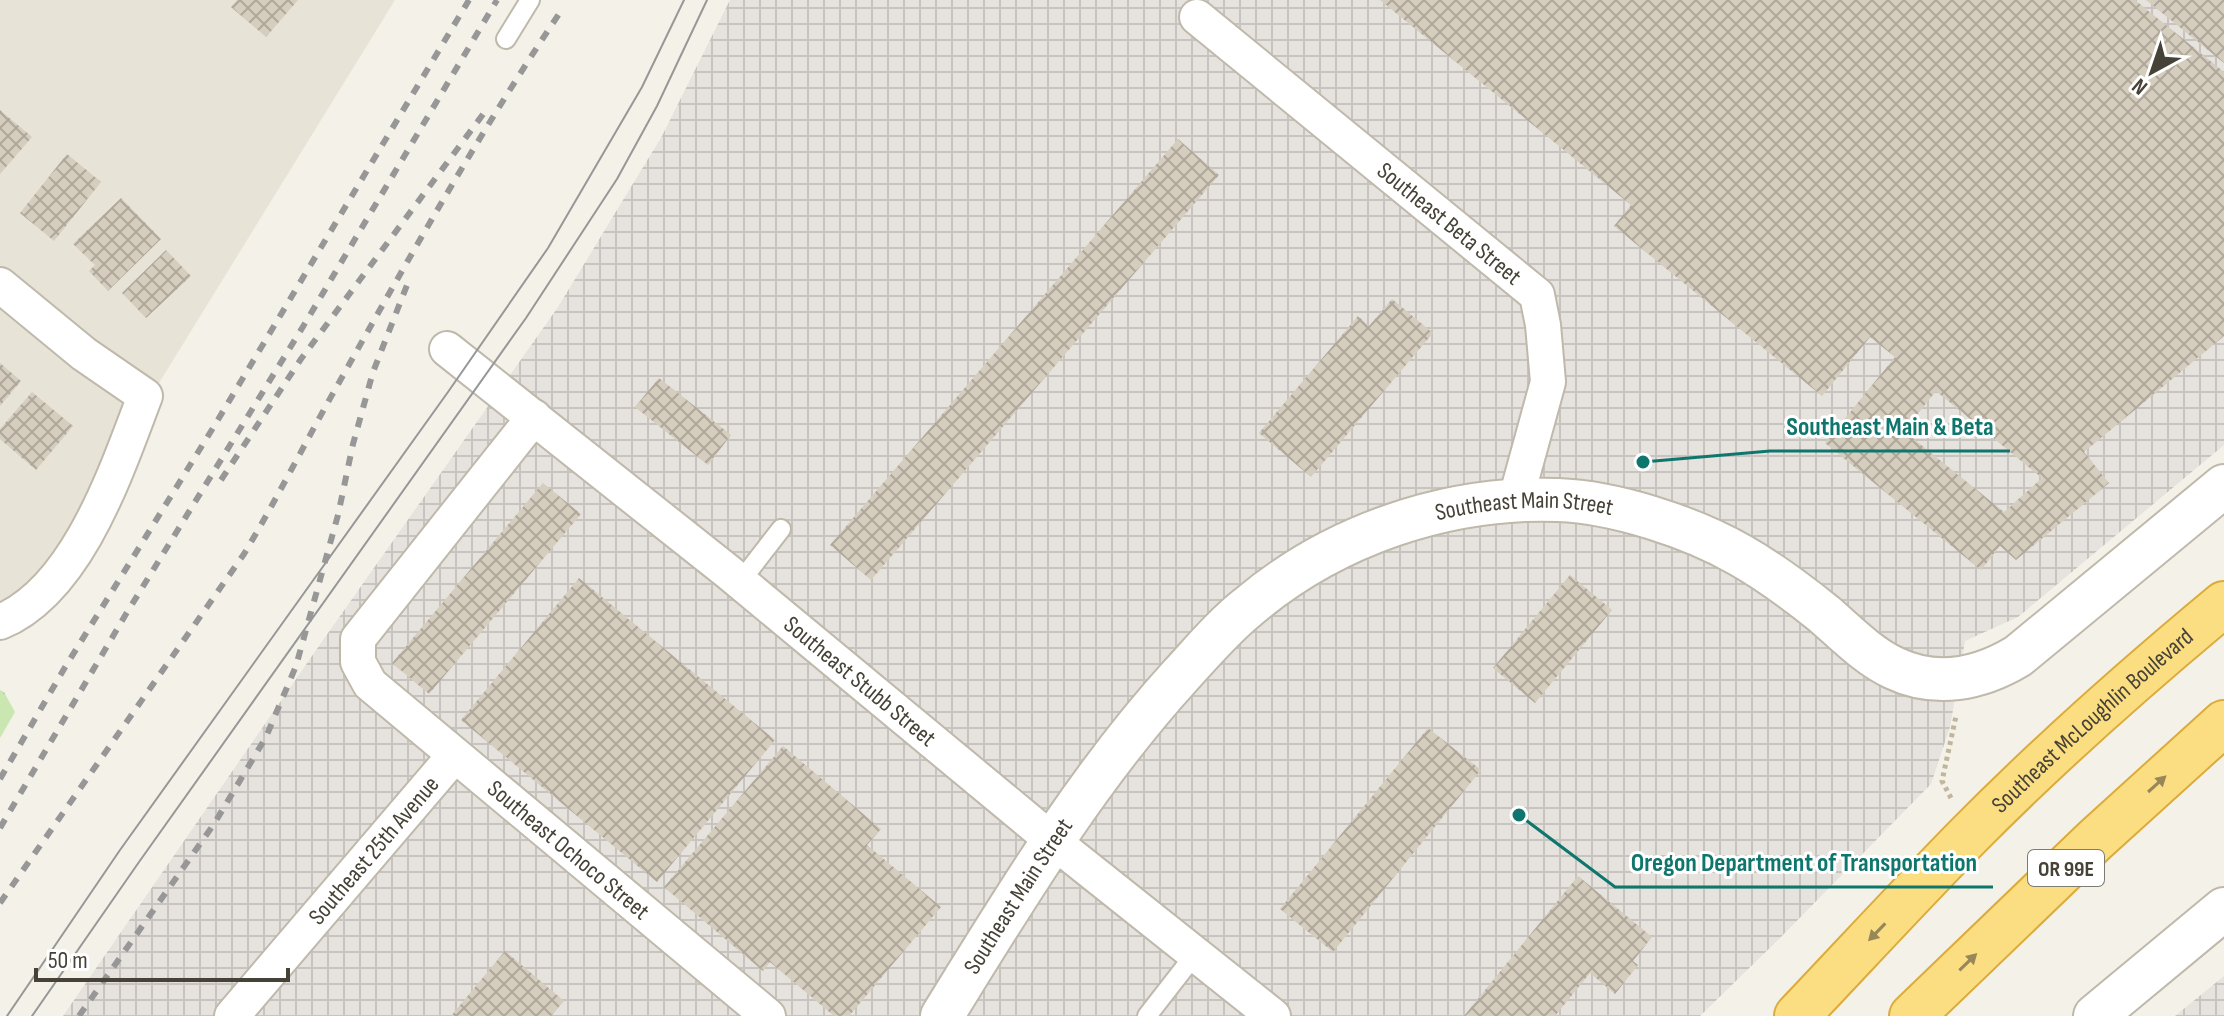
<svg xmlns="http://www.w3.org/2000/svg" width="2224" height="1016" font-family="'Sofia Sans Condensed',sans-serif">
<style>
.residential{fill:#e7e3d6}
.industrial{fill:url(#industrial-grid)}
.forest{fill:url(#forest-firs)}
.building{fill:url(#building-cross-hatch);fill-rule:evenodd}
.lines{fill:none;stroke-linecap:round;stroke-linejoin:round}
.service-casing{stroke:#bfb9ab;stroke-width:22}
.minor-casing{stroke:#bfb9ab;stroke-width:38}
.tertiary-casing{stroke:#bfb9ab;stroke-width:46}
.trunk-casing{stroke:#dbab3b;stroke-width:48}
.path{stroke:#c1b69c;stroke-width:5;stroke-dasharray:4 4;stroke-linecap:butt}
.service{stroke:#fff;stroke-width:18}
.minor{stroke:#fff;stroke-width:34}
.tertiary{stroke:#fff;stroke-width:42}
.trunk{stroke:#fcde82;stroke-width:44}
.tram{stroke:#979797;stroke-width:2}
.rail{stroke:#979797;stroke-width:6;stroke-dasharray:10 10;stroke-linecap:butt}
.oneway{fill:#988859}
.labels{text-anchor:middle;stroke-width:6;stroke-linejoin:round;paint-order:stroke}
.shield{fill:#fff;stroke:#7e7b73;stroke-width:2}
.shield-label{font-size:22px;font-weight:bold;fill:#474237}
.street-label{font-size:24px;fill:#474237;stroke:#fff}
.leader{fill:none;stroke:#0f766e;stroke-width:3}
.callout-dot{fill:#0f766e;stroke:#fff;stroke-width:3}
.callout-label{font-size:26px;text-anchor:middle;font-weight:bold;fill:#0f766e;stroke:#fff;stroke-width:6;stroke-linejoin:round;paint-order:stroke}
</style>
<defs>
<pattern id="industrial-grid" width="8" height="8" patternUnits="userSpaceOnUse" patternTransform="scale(2)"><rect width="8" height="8" fill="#e6e2dd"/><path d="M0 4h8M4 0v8" fill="none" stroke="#c7c3be"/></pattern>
<pattern id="forest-firs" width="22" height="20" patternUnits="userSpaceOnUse" patternTransform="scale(2)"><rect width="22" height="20" fill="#cbe7b1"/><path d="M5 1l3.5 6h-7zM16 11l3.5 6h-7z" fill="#b0c799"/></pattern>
<pattern id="building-cross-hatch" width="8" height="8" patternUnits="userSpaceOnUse" patternTransform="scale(2)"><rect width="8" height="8" fill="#d5cdbd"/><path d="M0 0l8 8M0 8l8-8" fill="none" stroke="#afa89a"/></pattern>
</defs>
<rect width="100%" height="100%" fill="#f4f1e8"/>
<path class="residential" d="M0 0H395L0 641Z"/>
<g class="industrial">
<path d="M730 0H2224V445L2018 617 1965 641 1950 727 1931 784 1780 938 1700 1016H63L321 643 558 307 662 136Z"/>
<path d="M2224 976V1016H2175Z"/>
</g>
<path class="forest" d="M0 690 4 692 15 712 0 738Z"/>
<g class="building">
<path d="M237 0H298L266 37 231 7Z"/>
<path d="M1380 0H2135L2224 72V336L2084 452 2109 483 2016 560 2000 546 1981 570 1825 443 1895 357 1870 337 1822 396 1614 226 1631 205ZM1936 391 2042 478 2004 512 1904 431Z"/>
<path d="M2146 0H2224V63Z"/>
<path d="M0 110 32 137 0 174Z"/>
<path d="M1178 139 1219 175 871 580 830 545Z"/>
<path d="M67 154 101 182 54 241 20 213Z"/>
<path d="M121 198 161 239 108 291 89 271 95 265 73 244Z"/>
<path d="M166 250 191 276 146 318 122 293Z"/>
<path d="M1392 299 1433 333 1311 477 1259 433 1358 316 1369 326Z"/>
<path d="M0 363 21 381 0 406Z"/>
<path d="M659 378 731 435 708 465 635 407Z"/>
<path d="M32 392 73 426 36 470 0 439V429Z"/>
<path d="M543 483 581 514 429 694 392 663Z"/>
<path d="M1570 575 1612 610 1535 703 1493 668Z"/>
<path d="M579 578 775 740 657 882 461 720Z"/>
<path d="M1428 728 1481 770 1333 952 1280 909Z"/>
<path d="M783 746 881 829 867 845 941 907 849 1016H834L770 962 763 971 664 887Z"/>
<path d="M1578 876 1652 937 1633 961 1638 965 1615 994 1590 973 1555 1016H1464Z"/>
<path d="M505 951 564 1001 551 1016H451Z"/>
</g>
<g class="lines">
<defs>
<g id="service">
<path d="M506 39 530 0"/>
<path d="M740 582 781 529"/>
<path d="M1147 1016 1196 953"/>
</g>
<g id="minor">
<path id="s1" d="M1197 17 1537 295 1543 325 1548 382 1515 502"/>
<path d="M0 285 84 354 145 396C117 469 78 590 0 622"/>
<path id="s2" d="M447 349 727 571 1053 841 1273 1016"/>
<path id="s3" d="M534 417 358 639V662L370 684 768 1016"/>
<path id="s4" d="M232 1016 454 756"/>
</g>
<g id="tertiary">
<path id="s5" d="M942 1016C1015 898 1087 778 1181 675 1203 651 1223 627 1248 607 1333 535 1447 496 1558 500 1615 502 1691 527 1740 555 1770 572 1798 593 1824 614 1846 633 1868 656 1894 668 1936 688 1980 679 2018 656L2224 486"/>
<path d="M2095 1016 2224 909"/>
</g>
<g id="trunk">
<path id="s6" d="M1797 1016C1854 956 1910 895 1968 836 2049 754 2136 677 2224 604"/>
<path d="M1912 1016 2095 840 2224 723"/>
</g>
</defs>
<use href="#service" class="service-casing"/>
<use href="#minor" class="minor-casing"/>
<use href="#tertiary" class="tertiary-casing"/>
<use href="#trunk" class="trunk-casing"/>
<path class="path" d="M1951 798 1942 781 1956 716"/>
<use href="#service" class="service"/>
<use href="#minor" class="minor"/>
<use href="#tertiary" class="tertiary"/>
<use href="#trunk" class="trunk"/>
<g class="tram">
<path d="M7 1016 120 850 448 392 548 248 642 87 684 0"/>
<path d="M32 1016 139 862 526 318 617 179 657 106 707 0"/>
</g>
<g class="rail">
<path d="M221 480 301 359 484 113"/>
<path d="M0 779 64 669 213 428 469 0"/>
<path d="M0 828 126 614 304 325 497 0"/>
<path d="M0 903 244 554C278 497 308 437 341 379 411 254 483 127 563 8"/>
<path d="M79 1016 214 824 266 737 296 666 338 515 353 444 373 372 409 280"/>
</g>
</g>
<defs><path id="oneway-solid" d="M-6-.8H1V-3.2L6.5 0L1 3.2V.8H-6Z" transform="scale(2)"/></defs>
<g class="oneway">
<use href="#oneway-solid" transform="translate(2157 784) rotate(-42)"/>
<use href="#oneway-solid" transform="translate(1877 932) rotate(134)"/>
<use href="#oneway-solid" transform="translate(1968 962) rotate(-44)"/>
</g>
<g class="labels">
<rect class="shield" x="2028" y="850" width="76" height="36" rx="6"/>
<g class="shield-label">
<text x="2066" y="876">OR 99E</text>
</g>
<g class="street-label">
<text dy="8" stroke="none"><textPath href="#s1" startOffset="326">Southeast Beta Street</textPath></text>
<text dy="8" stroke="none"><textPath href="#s5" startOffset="814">Southeast Main Street</textPath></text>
<text dy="8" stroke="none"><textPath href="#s2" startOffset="530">Southeast Stubb Street</textPath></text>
<text dy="8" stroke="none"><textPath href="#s6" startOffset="418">Southeast McLoughlin Boulevard</textPath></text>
<text dy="8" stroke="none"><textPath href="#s4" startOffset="218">Southeast 25th Avenue</textPath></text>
<text dy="8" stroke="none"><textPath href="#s3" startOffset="590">Southeast Ochoco Street</textPath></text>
<text dy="8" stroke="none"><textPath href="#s5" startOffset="142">Southeast Main Street</textPath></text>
</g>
</g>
<path class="leader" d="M1643 462L1770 451H2010M1519 815L1615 887H1993"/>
<g class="callout-dot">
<circle cx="1643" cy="462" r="8"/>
<circle cx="1519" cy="815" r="8"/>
</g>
<g class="callout-label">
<text x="1890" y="435">Southeast Main &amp; Beta</text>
<text x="1804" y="871">Oregon Department of Transportation</text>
</g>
<g transform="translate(2152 72) rotate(220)" stroke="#ffffff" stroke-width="6" paint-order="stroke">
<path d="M0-6L14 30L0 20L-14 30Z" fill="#474237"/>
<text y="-12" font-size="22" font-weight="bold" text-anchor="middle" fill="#474237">N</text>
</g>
<path d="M36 968v12h252v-12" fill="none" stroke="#474237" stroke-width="4"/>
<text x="48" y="968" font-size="24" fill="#474237" stroke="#ffffff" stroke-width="6" paint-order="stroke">50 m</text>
</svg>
